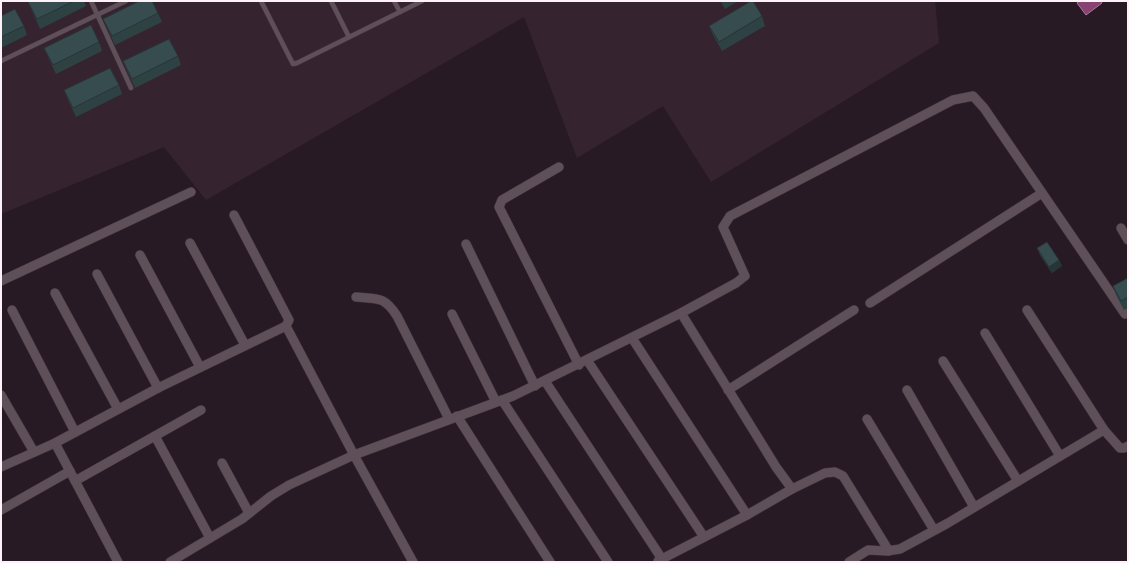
<svg xmlns="http://www.w3.org/2000/svg" width="1129" height="563" font-family="Montserrat,sans-serif">
<style>
.built{fill:#362330}
.water{fill:#884272;stroke:#ab779a}
.lines{fill:none;stroke-linecap:round;stroke-linejoin:round}
.lane-casing{stroke:#40343c;stroke-width:5.5}
.street-casing{stroke:#40343c;stroke-width:10}
.lane{stroke:#5f4f59;stroke-width:4.5}
.street{stroke:#5f4f59;stroke-width:9}
.wall{fill:#2e4143}
.shaded-wall{fill:#263537}
.building{fill:#364c4e;stroke:#263537}
</style>
<rect width="100%" height="100%" fill="#281a24"/>
<path class="built" d="M1 1H935L939 43 711 182 663 106 577 158 524 17 206 200 164 147 1 214Z"/>
<path class="water" d="M1079 1H1101L1102 3 1086 15 1077 3Z"/>
<g class="lines">
<defs>
<g id="lane">
<path d="M91 1 131 88"/>
<path d="M261 1 293 64 297 63 422 1"/>
<path d="M331 1 349 37"/>
<path d="M394 1 400 12"/>
<path d="M1 61 126 1"/>
</g>
<g id="street">
<path d="M559 167 502 200 499 207 579 365"/>
<path d="M234 215 289 320 286 326"/>
<path d="M1121 228 1128 240"/>
<path d="M190 243 245 345"/>
<path d="M466 244 535 386"/>
<path d="M140 255 200 367"/>
<path d="M97 274 158 388"/>
<path d="M1 281 191 192"/>
<path d="M55 293 118 409"/>
<path d="M356 297C378 299 384 296 397 316L449 419"/>
<path d="M870 303 1042 193"/>
<path d="M12 310 75 432"/>
<path d="M1027 310 1104 430"/>
<path d="M681 313 776 467 792 489 825 473 835 472 843 476 889 551"/>
<path d="M452 314 496 402"/>
<path d="M985 333 1060 456"/>
<path d="M632 338 747 515"/>
<path d="M587 360 704 537"/>
<path d="M943 361 1018 481"/>
<path d="M545 381 662 559"/>
<path d="M728 390 854 310"/>
<path d="M907 390 974 507"/>
<path d="M1 395 34 452"/>
<path d="M502 400 608 562"/>
<path d="M457 416 550 562"/>
<path d="M867 419 934 530"/>
<path d="M155 436 210 538"/>
<path d="M55 443 118 562"/>
<path d="M222 463 249 513"/>
<path d="M1 467 55 443 158 388 286 326 354 455 413 562"/>
<path d="M75 481 201 410"/>
<path d="M1 510 70 471"/>
<path d="M658 561 747 515 792 489"/>
<path d="M170 562 242 519 271 496 289 485 354 455 513 396 681 313 736 283 745 276 723 227 730 216 953 100 973 96 984 108 1125 314"/>
<path d="M849 562 868 550 887 551 900 549 948 523 1104 430 1120 448H1124L1128 446"/>
</g>
</defs>
<use href="#lane" class="lane-casing"/>
<use href="#street" class="street-casing"/>
<use href="#lane" class="lane"/>
<use href="#street" class="street"/>
</g>
<g class="wall">
<path d="M31 1H84L86 6 40 29 28 2Z"/>
<path d="M720 1H738L725 9Z"/>
<path d="M158 13 162 22 115 45 107 28 103 19Z"/>
<path d="M1 16 24 26 27 35 1 48Z"/>
<path d="M762 16 765 26 722 51 713 35 709 26Z"/>
<path d="M99 42 102 51 56 74 48 57 44 48Z"/>
<path d="M178 56 181 65 135 88 127 71 123 61Z"/>
<path d="M119 85 122 94 76 117 68 100 64 90Z"/>
<path d="M1037 248 1059 260 1062 266 1052 273 1040 255Z"/>
<path d="M1128 278V308L1124 310 1116 295 1113 286Z"/>
</g>
<path class="shaded-wall" d="M1059 260 1062 266 1052 273 1049 267Z"/>
<g class="building">
<path d="M31 1H74L37 19 28 2Z"/>
<path d="M139 1H152L158 13 112 36 103 19Z"/>
<path d="M751 1H753L762 16 719 42 709 26Z"/>
<path d="M15 9 24 26 1 37V16Z"/>
<path d="M91 25 99 42 53 65 44 48Z"/>
<path d="M169 39 178 56 132 79 123 61Z"/>
<path d="M110 68 119 85 73 108 64 90Z"/>
<path d="M1047 242 1059 260 1049 267 1037 248Z"/>
<path d="M1128 278V297L1121 301 1113 286Z"/>
</g>
<rect width="1129" height="563" fill="none" stroke="#fcf2f8" stroke-width="4"/>
</svg>
